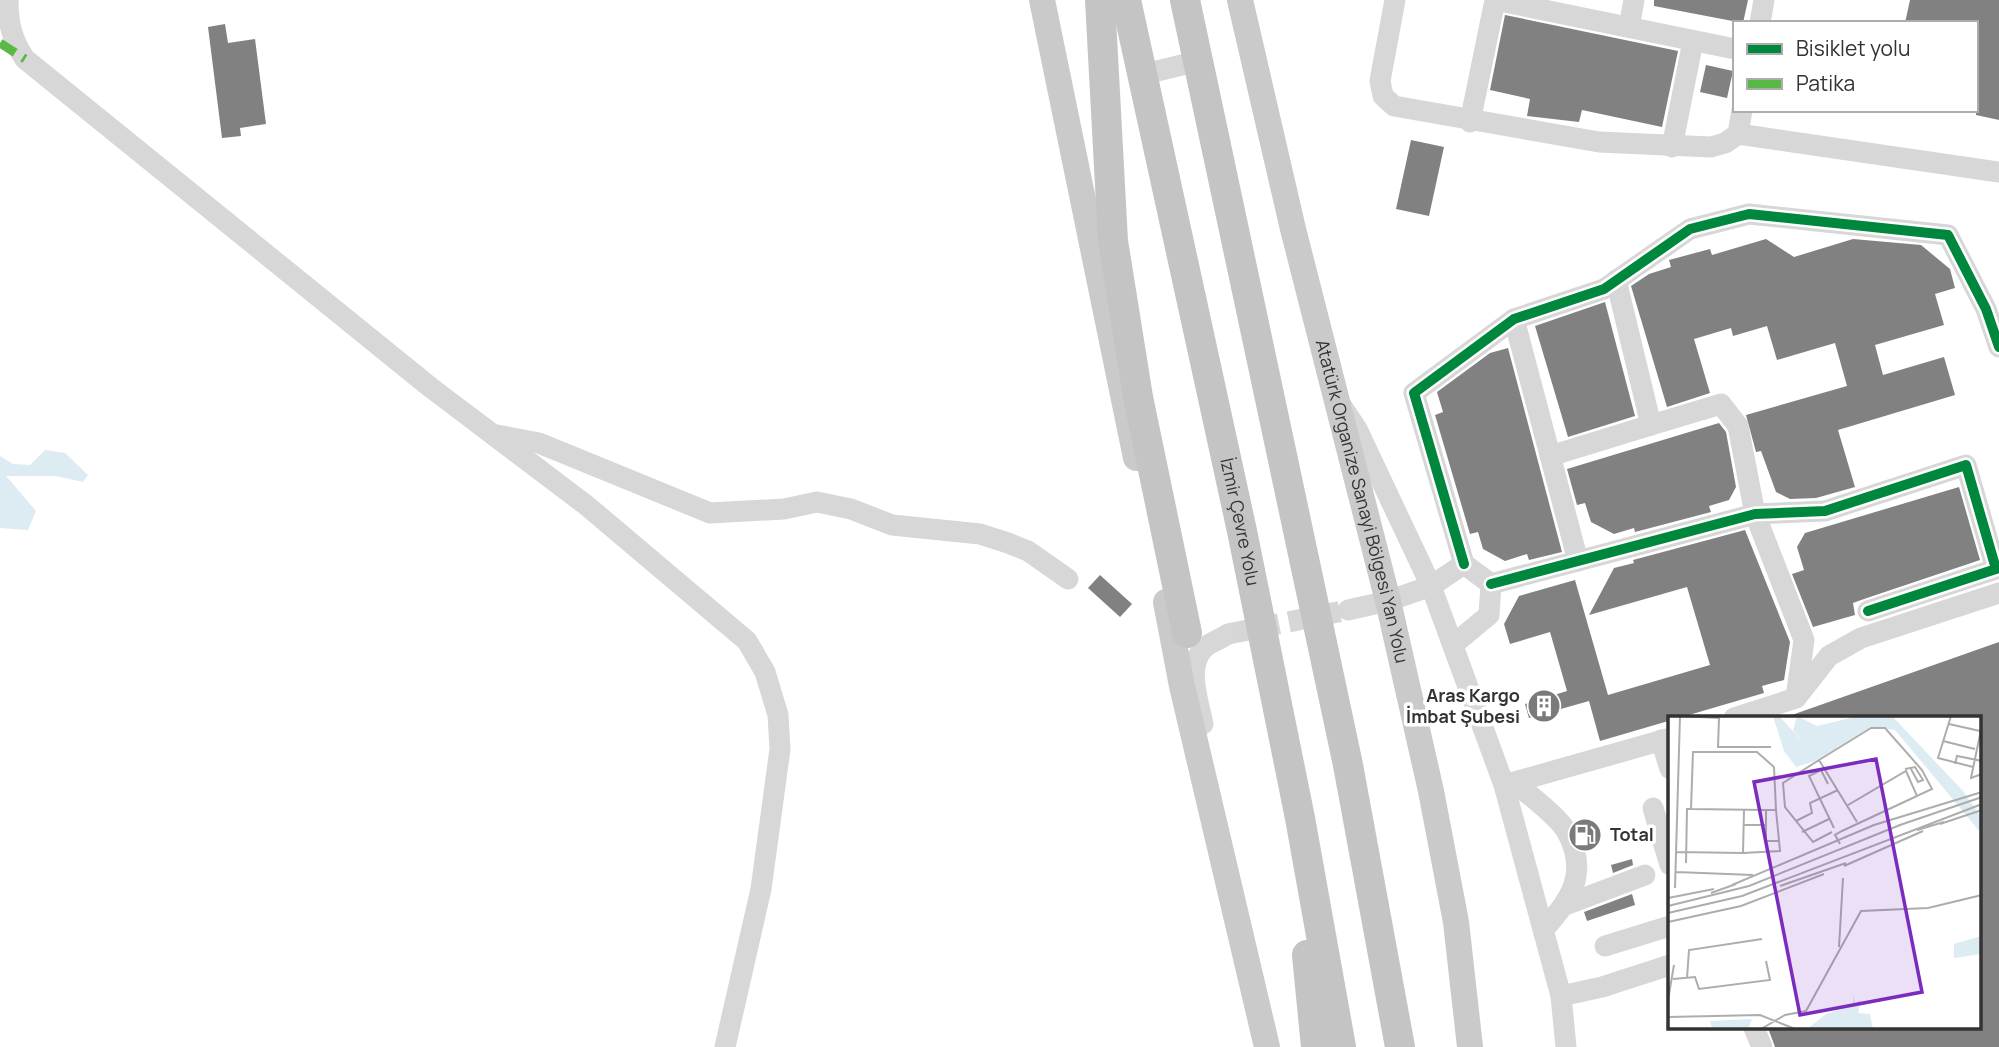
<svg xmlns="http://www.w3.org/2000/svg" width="1999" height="1047" font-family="Manrope,sans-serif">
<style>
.water{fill:#ddebf3}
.building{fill:#818181}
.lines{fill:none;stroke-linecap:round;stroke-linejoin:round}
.minor-tunnel{stroke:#d6d6d6;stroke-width:21;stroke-dasharray:21 10;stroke-linecap:butt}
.minor{stroke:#d7d7d7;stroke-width:21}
.major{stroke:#cacaca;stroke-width:26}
.highway{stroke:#c4c4c4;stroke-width:30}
.quiet{stroke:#58b947;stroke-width:9;stroke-dasharray:18 9;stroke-linecap:butt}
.cycleway-casing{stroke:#fff;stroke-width:15}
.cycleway{stroke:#00873e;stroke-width:10}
.labels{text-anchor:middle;stroke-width:7;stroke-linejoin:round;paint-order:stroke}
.street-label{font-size:18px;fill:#333;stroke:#fff}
.poi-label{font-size:18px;font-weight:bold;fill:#333;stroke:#fff;text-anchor:end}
.inset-road{fill:none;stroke:#adadad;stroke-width:2}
.view{fill:#7b2cbf;fill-opacity:0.15;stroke:#7b2cbf;stroke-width:3.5}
.inset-edge{fill:none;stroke:#333;stroke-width:3.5}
</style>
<rect width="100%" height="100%" fill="#fff"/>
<path class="water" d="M45 450 65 453 88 475 83 482 56 476H6L36 511 28 530 0 528V456L13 464 30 465Z"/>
<g class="building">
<path d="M1654 0H1748L1743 23 1654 6Z"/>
<path d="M1910 0H1999V120L1976 115V23H1905Z"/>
<path d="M1505 15 1678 51 1662 127 1582 110 1579 122 1527 116 1530 99 1490 90Z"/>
<path d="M225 24 228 43 255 39 266 124 240 128 241 136 222 138 208 27Z"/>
<path d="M1706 65 1733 71 1727 98 1700 92Z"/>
<path d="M1411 140 1444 147 1429 216 1396 209Z"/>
<path d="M1766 239 1794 257 1853 239 1921 245 1950 269 1955 288 1935 294 1944 325 1875 345 1883 375 1944 357 1955 395 1838 430 1855 487 1816 498 1790 499 1776 492 1761 451 1756 452 1746 415 1847 386 1835 343 1777 360 1767 326 1733 336 1731 328 1694 339 1710 393 1667 407 1631 286 1649 274 1671 267 1669 260 1710 249 1712 255Z"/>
<path d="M1605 302 1635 416 1568 437 1535 326Z"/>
<path d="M1508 348 1562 552 1529 560 1527 554 1505 561 1483 549 1478 532 1470 534 1435 415 1443 412 1437 392 1490 353Z"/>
<path d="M1719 423 1726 432 1736 487 1729 500 1709 506 1711 512 1635 532 1634 528 1614 534 1591 522 1585 503 1577 505 1567 469Z"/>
<path d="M1959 487 1980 560 1864 599 1853 603 1855 615 1813 627 1792 574 1804 570 1797 547 1805 533Z"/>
<path d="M1745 530 1790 642 1784 680 1762 686 1764 693 1600 741 1589 701 1529 718 1525 704 1567 691 1550 632 1510 644 1504 624 1519 596 1575 580 1608 695 1710 665 1687 587 1589 615 1614 568 1634 563 1633 560Z"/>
<path d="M1100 575 1132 604 1120 617 1088 588Z"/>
<path d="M1999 642V1047H1775L1768 1028H1980V718L1789 716Z"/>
<path d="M1632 859 1633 865 1613 873 1611 865Z"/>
<path d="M1632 894 1635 905 1587 921 1584 912Z"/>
</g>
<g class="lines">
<path class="minor-tunnel" d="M1228 634 1348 610"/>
<g class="minor">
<path d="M8 0C8 23 12 40 25 59L430 387 586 505 747 641 765 672 778 715 780 749 761 889 725 1047"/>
<path d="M1395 0 1380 81 1383 96 1394 106 1599 142 1711 147 1725 143 1738 134"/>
<path d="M1760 23 1764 0"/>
<path d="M1629 27 1634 0"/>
<path d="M1141 75 1198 61"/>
<path d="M1742 110 1738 134 1999 172"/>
<path d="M1470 122 1495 0 1735 49"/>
<path d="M1672 147 1693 41"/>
<path d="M1616 280 1651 425 1721 404 1738 426 1755 514 1804 640 1796 698"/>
<path d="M1514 319 1578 561"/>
<path d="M1341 405 1357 429 1431 586 1464 564 1491 584 1489 615 1454 644"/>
<path d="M497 435 539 443 710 513 784 509 817 502 851 509 892 525 980 534 1008 543 1028 551 1068 579"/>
<path d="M1550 456 1651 425"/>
<path d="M1464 564 1414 393 1514 319 1604 289 1690 229 1749 214 1948 235 1986 309 1999 347"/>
<path d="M1491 584 1755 514 1825 511 1966 465 1996 569 1868 611"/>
<path d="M1348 610 1388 601 1431 586 1504 785 1561 996 1566 1047"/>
<path d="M1734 718 1796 698 1829 656 1861 638 1999 593"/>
<path d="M1203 724C1199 702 1185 667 1204 648 1209 643 1221 639 1228 634"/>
<path d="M1661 740 1670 769"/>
<path d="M1515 783C1529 795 1559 817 1567 832 1589 873 1571 900 1543 930"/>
<path d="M1504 785 1670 738"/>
<path d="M1653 808 1670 865"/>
<path d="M1568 904 1645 875"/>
<path d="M1605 946 1670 926"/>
<path d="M1561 996 1602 987 1670 965"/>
<path d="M1754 1028 1762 1047"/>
</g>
<g class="major">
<path d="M1042 0 1136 458"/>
<path id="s1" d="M1240 0 1293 229 1388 601 1431 791 1456 922 1470 1047"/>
<path d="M1166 602 1182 686 1267 1047"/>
</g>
<g class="highway">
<path d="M1100 0 1113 241 1138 397 1187 633"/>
<path id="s2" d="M1126 0 1242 531 1300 818 1341 1047"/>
<path d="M1185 0 1348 765 1400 1047"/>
<path d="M1307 955 1316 1047"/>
</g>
<path class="quiet" d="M0 43 25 59"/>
<defs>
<g id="cycleway">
<path d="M1464 564 1414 393 1514 319 1604 289 1690 229 1749 214 1948 235 1986 309 1999 347"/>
<path d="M1491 584 1755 514 1825 511 1966 465 1996 569 1868 611"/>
</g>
</defs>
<use href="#cycleway" class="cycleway-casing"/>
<use href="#cycleway" class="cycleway"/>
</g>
<defs>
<symbol id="building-disc" viewBox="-11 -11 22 22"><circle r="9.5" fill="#7a7a7a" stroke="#fff"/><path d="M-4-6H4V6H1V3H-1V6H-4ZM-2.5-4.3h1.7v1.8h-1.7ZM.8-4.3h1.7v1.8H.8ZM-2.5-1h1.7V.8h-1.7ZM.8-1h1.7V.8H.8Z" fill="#fff"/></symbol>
<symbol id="fuel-disc" viewBox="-11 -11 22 22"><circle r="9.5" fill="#7a7a7a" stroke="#fff"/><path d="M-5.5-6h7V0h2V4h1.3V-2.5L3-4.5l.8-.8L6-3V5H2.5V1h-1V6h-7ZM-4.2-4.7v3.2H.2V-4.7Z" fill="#fff"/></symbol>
</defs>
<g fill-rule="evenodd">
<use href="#building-disc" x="1525" y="687" width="38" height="38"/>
<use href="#fuel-disc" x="1566" y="816" width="38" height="38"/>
</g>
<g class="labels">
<g class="street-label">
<text dy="6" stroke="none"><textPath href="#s1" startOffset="516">Atatürk Organize Sanayi Bölgesi Yan Yolu</textPath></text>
<text dy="6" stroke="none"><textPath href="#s2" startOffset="534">İzmir Çevre Yolu</textPath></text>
</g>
<g class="poi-label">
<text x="1520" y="702">Aras Kargo<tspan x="1520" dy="21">İmbat Şubesi</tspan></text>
<text x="1610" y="841" text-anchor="start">Total</text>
</g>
</g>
<g transform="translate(1668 716)">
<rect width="313" height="313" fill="#fff"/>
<path d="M105 0H111L136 27 125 14 129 0 149 10 191 0H224L295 75 313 101V117L227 14 202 11 147 45 128 51 116 35ZM313 220V238L286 242V228ZM185 278 187 287 193 284 190 297 202 298 205 313H139L158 298 185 289ZM84 303 81 311 74 313 44 312 42 305Z" fill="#ddebf3"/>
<path class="inset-road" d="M283 0 270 42 305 51M281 8 312 15M314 9 303 62 314 58M275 25 307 33M151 44 115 67 117 91 145 126 164 116M287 48 289 40 314 45M237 53 247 51 255 64 250 66 243 53M160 68 153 54 141 60 166 112M180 89 238 55 249 80 264 73 254 54 217 12H203L151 44 189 106M98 94V125H112M128 105 144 97 142 87 170 74M272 108 314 94M76 109H98M249 114 276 106M134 116 161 103M172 128 167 119 174 115 249 80M8 136 75 137 76 94M75 137 112 135 108 94M18 147 19 93H23L98 94H108L106 51 89 36H25L23 93M176 150 255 115M8 156 85 159M0 162V136M64 169 206 109 314 76M112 170 178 147M7 172 12 0 51 2 50 31H103M43 177 68 168M0 182 46 173M0 190 81 170 232 109 314 81M0 197 74 180 314 88M0 206 73 190 156 158M171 231 175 162M19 262 21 234 94 223M5 263 27 261 31 273 102 264 98 245M0 284 6 249M0 301 92 299 127 313M93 313 117 299 138 295 193 195 260 192 314 179"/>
<path class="view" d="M208 43 254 276 132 299 86 66Z"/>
<rect width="313" height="313" class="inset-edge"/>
</g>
<rect x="1733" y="21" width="245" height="91" fill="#ffffff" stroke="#adadad" stroke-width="2"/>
<rect x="1747" y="44" width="35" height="10" fill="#00873e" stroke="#adadad" stroke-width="2"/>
<text x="1796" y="56" font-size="21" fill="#333333">Bisiklet yolu</text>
<rect x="1747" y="79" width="35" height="10" fill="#58b947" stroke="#adadad" stroke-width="2"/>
<text x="1796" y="91" font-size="21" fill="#333333">Patika</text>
</svg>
